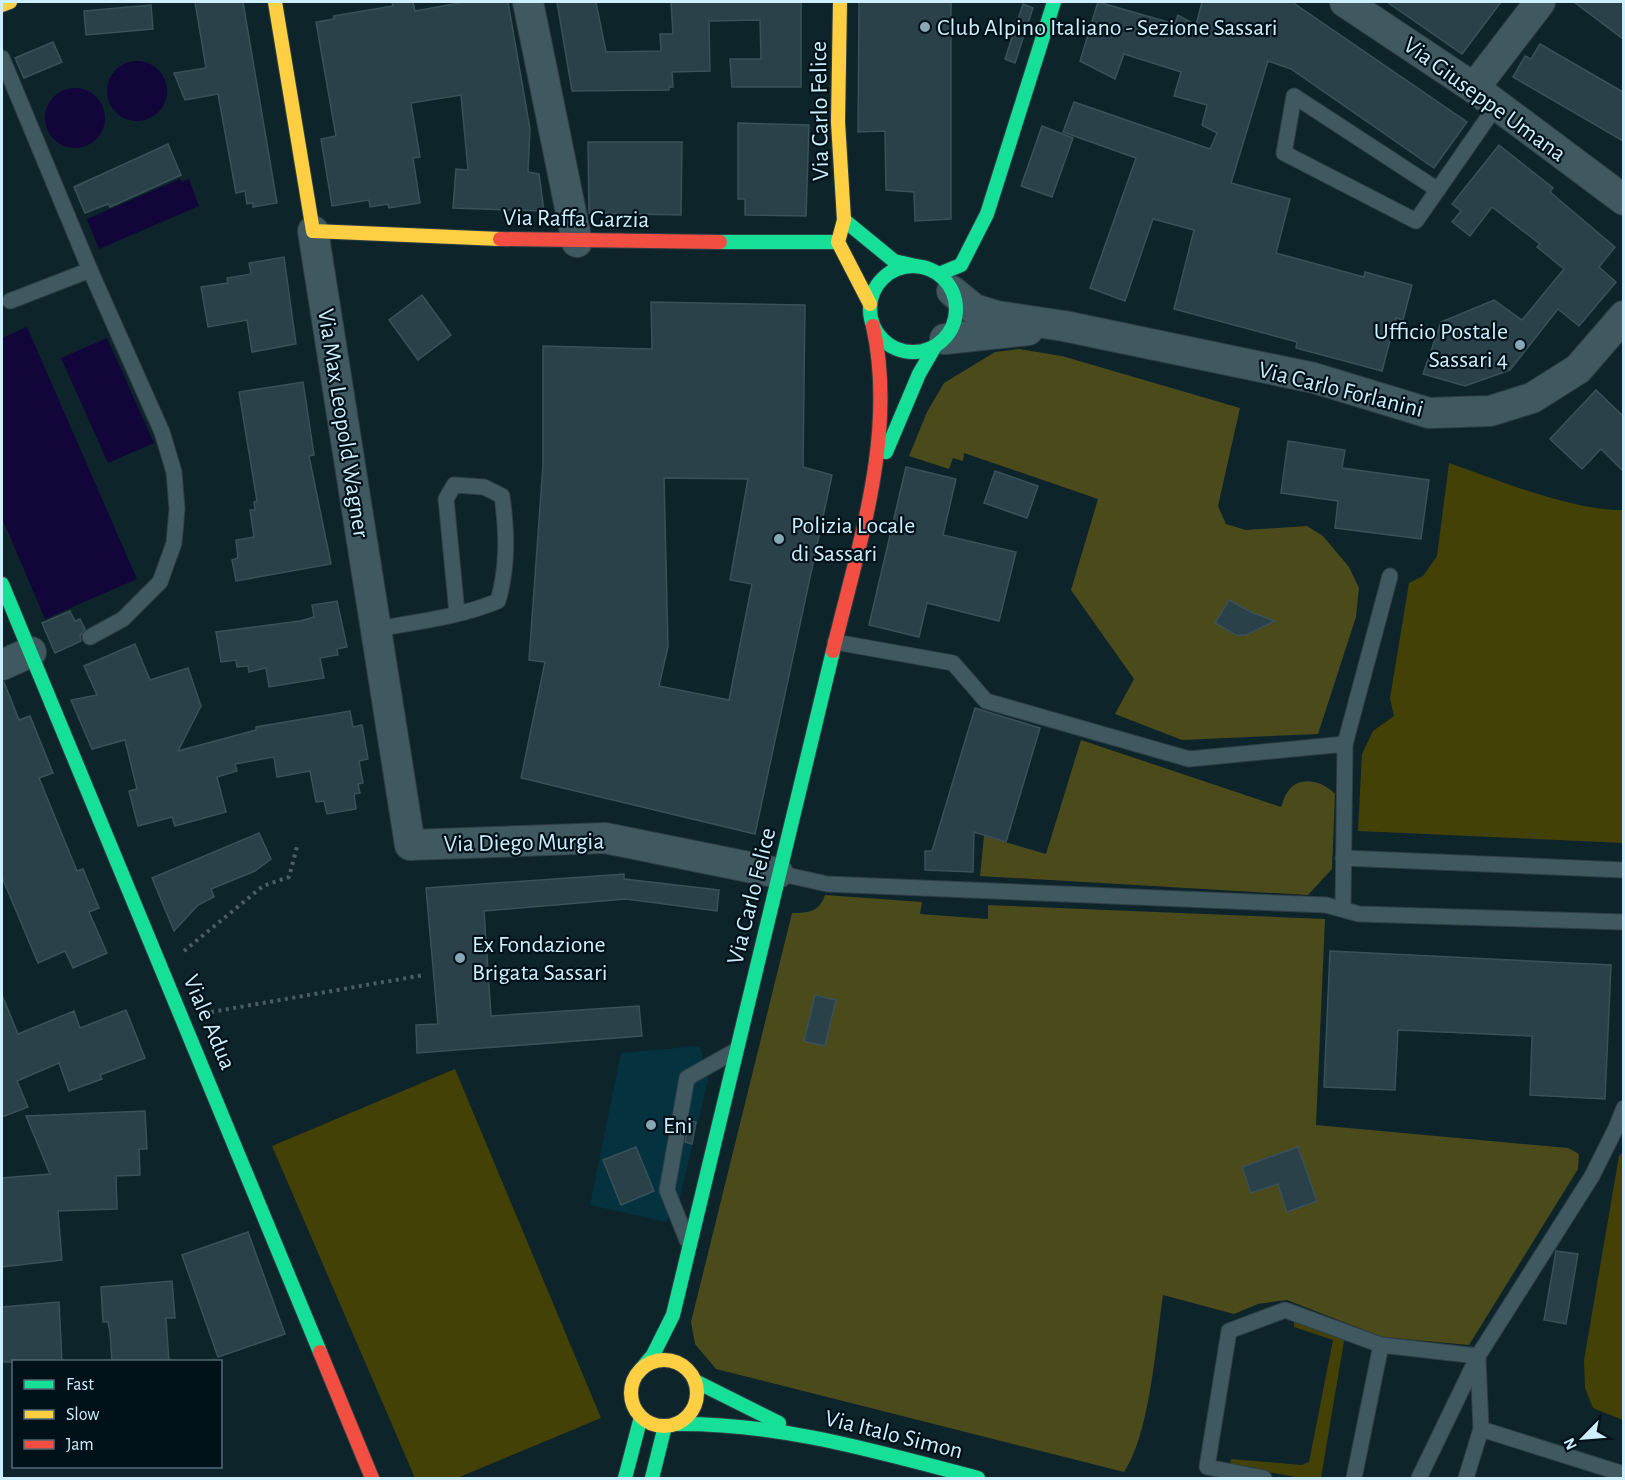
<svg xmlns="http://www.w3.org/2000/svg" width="1625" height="1480" font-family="'Alegreya Sans',sans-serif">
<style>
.built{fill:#05323f}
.green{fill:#434106}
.forest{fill:#4b4a1b}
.water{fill:#11053a}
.building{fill:#2b4149;stroke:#395159;stroke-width:1.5;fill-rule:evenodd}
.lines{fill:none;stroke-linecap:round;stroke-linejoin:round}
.lane-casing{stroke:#2e3f45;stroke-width:17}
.street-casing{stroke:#2e3f45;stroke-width:32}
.fast-casing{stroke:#2e3f45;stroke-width:16}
.slow-casing{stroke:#2e3f45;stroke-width:16}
.jam-casing{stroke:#2e3f45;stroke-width:16}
.path{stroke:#495e65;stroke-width:4;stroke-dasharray:3 4.5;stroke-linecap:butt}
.lane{stroke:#405961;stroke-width:15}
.street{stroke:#405961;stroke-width:30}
.fast{stroke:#16e098;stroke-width:14}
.slow{stroke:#ffcf43;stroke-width:14}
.jam{stroke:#f24e42;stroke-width:14}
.poi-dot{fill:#8aa8b4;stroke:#001119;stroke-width:2}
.labels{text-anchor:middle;stroke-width:4.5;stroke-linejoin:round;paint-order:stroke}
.poi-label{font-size:24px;fill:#cdeffd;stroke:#001119;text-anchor:start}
.street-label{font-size:24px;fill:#cdeffd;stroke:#001119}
</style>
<rect width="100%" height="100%" fill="#0e242b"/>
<path class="built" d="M700 1046 708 1080 680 1197 666 1222 590 1205 621 1053Z"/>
<g class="green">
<path d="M1449 463C1498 480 1573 511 1623 510V843L1358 831 1362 754 1373 731 1394 716 1390 698 1409 583 1423 576 1437 556Z"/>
<path d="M455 1069 601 1418 457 1478H415L272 1146Z"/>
<path d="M1623 1152V1420L1593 1408 1585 1388 1584 1360 1619 1156Z"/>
<path d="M1294 1321 1345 1335 1321 1478H1301L1230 1465 1231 1459 1302 1465 1309 1462 1333 1340 1294 1327Z"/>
</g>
<g class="forest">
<path d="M1019 349 1062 356 1240 408 1218 506 1226 524 1246 530 1307 526 1323 536 1349 567 1359 588 1356 617 1318 734 1182 740 1115 714 1134 679 1071 590 1098 499 964 453 963 461 953 458 949 469 909 456 927 412 944 383 995 352Z"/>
<path d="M1081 740 1281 807C1283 803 1284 796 1287 793 1298 774 1323 781 1335 794L1332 869 1308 895 980 876 984 836 1046 854Z"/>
<path d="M825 895 922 902 920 914 988 919V905L1325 919 1316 1125 1568 1148 1579 1154 1578 1169 1469 1345 1382 1337 1287 1300 1258 1304 1234 1314 1163 1295C1156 1343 1150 1434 1124 1472L716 1369 695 1344 691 1322 792 913C808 913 819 912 825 895Z"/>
</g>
<g class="water">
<circle cx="137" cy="91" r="30"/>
<circle cx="75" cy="118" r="30"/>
<path d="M180 179 182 182 189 179 199 206 99 249 87 219Z"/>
<path d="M27 327 137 579 45 619 2 518V338Z"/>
<path d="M107 338 154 443 108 463 61 358Z"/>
</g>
<g class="building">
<path d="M195 2H243L277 203 253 207V203L247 204 245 191 236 193 218 94 185 100 174 73 206 68Z"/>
<path d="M392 2H413L415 11 465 2H508L530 129 528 172 539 174 544 211 453 208 456 169 468 170 461 95 411 103 420 157 413 158 420 203 389 208 388 204 370 207 369 200 332 206 321 139 336 136 316 22 334 19V16L393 6Z"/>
<path d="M557 2H596L606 52 661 51 660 34H673L671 2H801V87H732L730 59H761L760 20 709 21 710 71 672 72 673 87H669V90L572 91Z"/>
<path d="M859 2H951V219L915 221 914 192 886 190 885 131 858 132Z"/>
<path d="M1098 2 1175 24 1178 15 1196 25 1202 2H1292L1467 122 1434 168 1291 69 1268 61 1231 183 1290 199 1276 253 1364 277 1365 272 1412 285 1403 320 1396 318 1382 371 1296 348 1297 342 1174 309 1194 230 1153 219 1125 301 1090 288 1136 158 1063 132 1074 102 1210 149 1217 133 1202 125 1207 105 1174 96 1181 72 1124 54 1115 79 1080 61Z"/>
<path d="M1387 2H1501L1462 54Z"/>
<path d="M1574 2H1623V39Z"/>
<path d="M1023 4 1033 8 1015 63 1005 59Z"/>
<path d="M151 5 153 29 86 35 84 11Z"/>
<path d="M53 42 62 62 24 78 15 58Z"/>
<path d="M1540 44 1623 92V141L1513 77 1525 56 1531 59Z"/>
<path d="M738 123 809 125 806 216 745 215V199H738Z"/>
<path d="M1042 126 1073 138 1052 197 1021 186Z"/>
<path d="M588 142H682L681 215 589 213Z"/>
<path d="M168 144 181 175 110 207 108 204 85 213 74 187Z"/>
<path d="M1499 145 1553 188 1550 192 1615 247 1599 267 1616 282 1579 326 1558 309 1510 370 1465 386 1423 374 1441 322 1494 300 1522 320 1564 269 1537 247 1540 244 1492 207 1470 236 1452 222 1461 211 1452 204Z"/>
<path d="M284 257 296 344 252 352 247 320 208 327 201 287 228 283 227 278 251 274 249 263Z"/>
<path d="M422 295 451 335 418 360 389 320Z"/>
<path d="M651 302 805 305 803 467 832 475 755 834 521 778 545 662 529 660 543 465V346L652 349ZM664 478 748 479 730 580 752 584 729 700 659 686 668 647Z"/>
<path d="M303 382 314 455 309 456 331 564 236 581 232 560 238 558 236 540 254 537 250 510H255L254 502 257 501 239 392Z"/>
<path d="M1596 390 1623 416V471L1601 449 1582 469 1550 439Z"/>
<path d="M1288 441 1345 450 1342 468 1429 480 1421 539 1335 528 1338 501 1281 493Z"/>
<path d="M906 467 956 479 943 535 1016 552 999 621 927 603 919 637 869 625Z"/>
<path d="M995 471 1038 486 1027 518 984 503Z"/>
<path d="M1229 600 1253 613 1275 621 1246 635H1236L1215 623Z"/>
<path d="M337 601 347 647 337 649 338 655 320 658 324 678 269 687 266 668 249 672 248 666 237 667 236 660 221 662 216 632 300 621 314 617 312 605Z"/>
<path d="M70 611 75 621 80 619 85 629 80 636 81 641 55 653 42 623Z"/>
<path d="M135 644 150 680 188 668 201 706 178 751 256 730V727L350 711 353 727 362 725 368 759 359 761 363 783 358 784 360 793 354 794 356 809 327 814 324 801 316 802 310 771 277 777 274 757 235 764 237 771 217 777 226 812 175 826 172 817 138 826 129 791 137 789 125 740 92 749 71 700 97 695 84 666Z"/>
<path d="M2 682H4L19 720 30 716 53 773 39 778 77 871 83 869 99 908 89 912 107 953 73 968 65 951 38 963 2 877Z"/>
<path d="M975 708 1040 728 1006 842 974 832 973 872 925 870V851H932Z"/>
<path d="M259 833 271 859 255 871 211 889 214 897 198 905 174 931 152 878Z"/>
<path d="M624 874V879L719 890 717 911 626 899 484 911 491 1016 639 1006 642 1036 417 1053 416 1025 438 1024 426 888Z"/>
<path d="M1330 951 1611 965 1605 1099 1530 1095 1532 1036 1398 1030 1395 1090 1324 1087Z"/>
<path d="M2 995 18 1034 74 1011 80 1028 126 1010 145 1058 100 1075 102 1079 69 1091 59 1063 17 1081 28 1107 2 1117Z"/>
<path d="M815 995 836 1000 825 1046 804 1041Z"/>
<path d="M145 1111 147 1149H139L140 1175 116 1176 117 1209 58 1211 62 1260 2 1267V1178L50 1174 26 1116Z"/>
<path d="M689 1121 696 1122 692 1144 685 1142Z"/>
<path d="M636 1147 654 1191 621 1205 603 1160Z"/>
<path d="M1298 1147 1317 1201 1287 1212 1278 1184 1251 1193 1242 1167Z"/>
<path d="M248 1232 285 1334 218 1357 182 1255Z"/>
<path d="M1556 1251 1578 1254 1566 1324 1544 1320Z"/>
<path d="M172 1281 175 1318H166L169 1362H112L110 1332 108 1322H103L101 1287Z"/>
<path d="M59 1302 62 1362H2V1307Z"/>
</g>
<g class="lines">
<defs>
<g id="lane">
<path d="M2 58 90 270"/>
<path d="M1438 190 1294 96 1284 153 1416 221 1496 106"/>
<path d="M10 301 90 270 162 432 174 472 177 509 174 543 160 582 123 619 90 637"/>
<path d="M376 629C416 622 460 617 498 601 508 566 507 532 502 496L484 487 454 485 446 499 457 613"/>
<path d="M835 642 953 663 986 701 1189 759 1345 744 1343 909"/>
<path d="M1345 744 1390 576"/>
<path d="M1343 858 1624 870"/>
<path d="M778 873 827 884 1326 905 1359 914 1624 922"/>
<path d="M687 1240 667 1190 687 1078 735 1051"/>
<path d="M1481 1429 1624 1474"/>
<path d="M1264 1478 1207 1467 1229 1331 1285 1310 1381 1345 1478 1356 1592 1176 1616 1128 1624 1108"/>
<path d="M1354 1478 1381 1345"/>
<path d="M1419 1478 1478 1356"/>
<path d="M1466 1478 1481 1429 1478 1359"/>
</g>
<g id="street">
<path d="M528 2 577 242"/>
<path d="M1345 2 1474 88 1624 200"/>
<path d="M1474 88 1540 2"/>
<path d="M313 231 410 845 605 838 778 873"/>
<path d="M952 291 974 309 997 316 1064 326 1314 378 1429 413 1490 411 1532 398 1578 369 1624 316"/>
<path d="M945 339 1028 330"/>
<path d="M2 665 31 652"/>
</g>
<g id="fast">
<path d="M844 220 894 261 916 266"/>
<path d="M720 242H838"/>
<circle cx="913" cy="309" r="43"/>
<path d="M939 274 961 265 987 214 1054 2"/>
<path d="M886 452 919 374 934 348"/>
<path d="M2 584 320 1352"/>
<path d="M638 1373 653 1355 673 1315 833 651"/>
<path d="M695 1381 779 1423"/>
<path d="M677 1424C781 1423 878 1452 978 1478"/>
<path d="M625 1478 641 1417"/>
<path d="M652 1478 665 1426"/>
</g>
<g id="slow">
<path d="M275 2 313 231 500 239"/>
<path d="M840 2 838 122 844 220 838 242 870 304"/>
<path d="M2 5 10 2"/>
<circle cx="664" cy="1393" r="33"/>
</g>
<g id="jam">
<path d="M500 239 720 242"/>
<path d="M833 651C858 546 897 434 873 326"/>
<path d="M320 1352 372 1478"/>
</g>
</defs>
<use href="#lane" class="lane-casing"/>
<use href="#street" class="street-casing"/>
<use href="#fast" class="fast-casing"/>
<use href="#slow" class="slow-casing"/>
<use href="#jam" class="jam-casing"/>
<g class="path">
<path d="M184 951 263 886 289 877 298 843"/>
<path d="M211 1012 424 975"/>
</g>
<use href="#lane" class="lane"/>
<use href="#street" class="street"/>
<use href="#fast" class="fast"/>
<use href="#slow" class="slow"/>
<use href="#jam" class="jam"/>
</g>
<g class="poi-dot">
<circle cx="925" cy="27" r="6"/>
<circle cx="1520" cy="345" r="6"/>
<circle cx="779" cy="539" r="6"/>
<circle cx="460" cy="958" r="6"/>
<circle cx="651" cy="1125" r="6"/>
</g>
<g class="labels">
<g class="poi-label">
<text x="937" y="35">Club Alpino Italiano - Sezione Sassari</text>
<text x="1508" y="339" text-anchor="end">Ufficio Postale<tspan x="1508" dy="28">Sassari 4</tspan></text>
<text x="791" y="533">Polizia Locale<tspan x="791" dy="28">di Sassari</tspan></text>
<text x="472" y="952">Ex Fondazione<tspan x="472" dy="28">Brigata Sassari</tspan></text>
<text x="663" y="1133">Eni</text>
</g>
<g class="street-label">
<text transform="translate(1485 99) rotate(36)" y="8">Via Giuseppe Umana</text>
<text transform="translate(819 111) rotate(-91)" y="8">Via Carlo Felice</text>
<text transform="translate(576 218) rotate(1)" y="8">Via Raffa Garzia</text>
<text transform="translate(1341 389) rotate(14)" y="8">Via Carlo Forlanini</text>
<text transform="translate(344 423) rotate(81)" y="8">Via Max Leopold Wagner</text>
<text transform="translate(524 842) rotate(-1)" y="8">Via Diego Murgia</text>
<text transform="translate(751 896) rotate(-76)" y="8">Via Carlo Felice</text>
<text transform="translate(210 1022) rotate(67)" y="8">Viale Adua</text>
<text transform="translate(894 1434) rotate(14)" y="8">Via Italo Simon</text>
</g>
</g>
<rect width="1625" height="1480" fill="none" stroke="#cdeffd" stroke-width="6"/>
<rect x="12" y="1360" width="210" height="108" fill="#001119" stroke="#526a74" stroke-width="1.5"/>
<rect x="24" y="1380" width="30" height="9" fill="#16e098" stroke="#526a74" stroke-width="1.5"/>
<text x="66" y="1390" font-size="18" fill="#cdeffd">Fast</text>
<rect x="24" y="1410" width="30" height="9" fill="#ffcf43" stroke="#526a74" stroke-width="1.5"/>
<text x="66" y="1420" font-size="18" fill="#cdeffd">Slow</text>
<rect x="24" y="1440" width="30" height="9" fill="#f24e42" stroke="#526a74" stroke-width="1.5"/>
<text x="66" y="1450" font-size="18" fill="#cdeffd">Jam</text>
<g transform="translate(1583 1438) rotate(245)" stroke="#001119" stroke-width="4.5" paint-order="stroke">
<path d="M0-4.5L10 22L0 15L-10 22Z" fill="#cdeffd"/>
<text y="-9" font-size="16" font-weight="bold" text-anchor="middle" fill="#cdeffd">N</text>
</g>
</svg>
